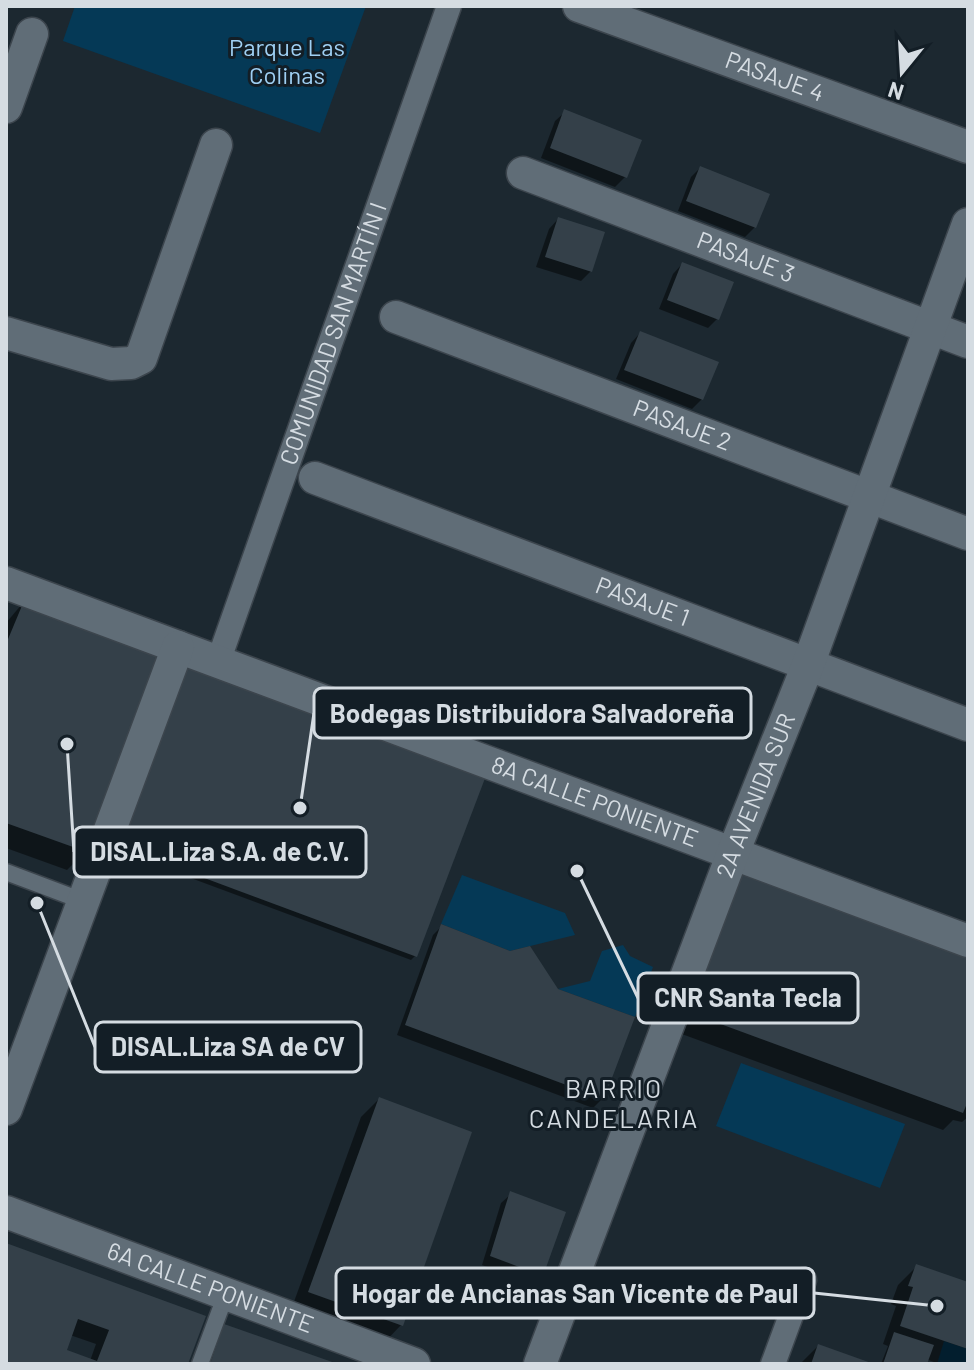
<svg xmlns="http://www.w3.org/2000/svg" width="974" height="1370" font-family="Barlow,sans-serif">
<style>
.green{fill:#053956}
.shadow{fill:#0007;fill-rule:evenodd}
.building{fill:#344049;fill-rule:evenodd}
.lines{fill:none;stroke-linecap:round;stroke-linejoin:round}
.service-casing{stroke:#3c454d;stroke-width:19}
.pedestrian-casing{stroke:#3c454d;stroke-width:27}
.minor-casing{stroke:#3c454d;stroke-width:35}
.service{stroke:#606d77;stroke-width:16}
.pedestrian{stroke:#606d77;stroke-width:24}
.minor{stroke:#606d77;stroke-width:32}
.labels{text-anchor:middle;stroke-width:6;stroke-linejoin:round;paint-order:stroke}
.park-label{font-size:24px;fill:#9fd0f4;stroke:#131e26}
.street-label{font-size:24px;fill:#d5dce2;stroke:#131e26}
.neighbourhood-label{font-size:26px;letter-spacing:2px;fill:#d5dce2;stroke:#131e26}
.leader{fill:none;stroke:#d5dce2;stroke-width:3}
.callout-dot{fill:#d5dce2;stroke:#131e26;stroke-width:3}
.callout{fill:#131e26;stroke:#d5dce2;stroke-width:3}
.callout-label{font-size:26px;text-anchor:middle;font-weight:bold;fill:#d5dce2}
</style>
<rect width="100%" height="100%" fill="#1c2830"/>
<g class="green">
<path d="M75 6H366L320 133 63 41Z"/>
<path d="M462 875 565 913 575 935 510 951 441 924Z"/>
<path d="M623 945 630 956 653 967 635 1017 558 989 590 981 602 951Z"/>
<path d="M741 1063 905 1124 880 1188 716 1126Z"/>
<path d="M944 1341 968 1349V1364H937Z"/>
</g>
<g class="shadow">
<path d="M565 112 639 141 625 177 615 187 541 158 555 121Z"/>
<path d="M700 168 755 227 745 237 678 211 691 177Z"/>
<path d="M558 219 591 271 581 281 536 267 549 229Z"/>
<path d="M682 264 717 319 708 328 659 309 673 274Z"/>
<path d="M640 333 702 399 692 409 616 379 631 343Z"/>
<path d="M27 598 86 851 67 870 6 848V623Z"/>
<path d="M485 774 415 956 411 960 110 848Z"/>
<path d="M714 884 968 958V1117L962 1122 953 1120 943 1130 660 1026Z"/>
<path d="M442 926 603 1098 593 1108 397 1035 433 935Z"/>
<path d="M379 1099 401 1325 383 1344 291 1310 361 1117Z"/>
<path d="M511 1194 541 1275 532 1284 482 1265 501 1203Z"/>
<path d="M6 1245 186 1364H6ZM70 1335 96 1344 90 1361 64 1352Z"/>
<path d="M916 1267 968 1285V1364H939L926 1359 925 1364H881L888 1346 883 1344 896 1306 891 1304 898 1285Z"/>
<path d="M225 1326 330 1364H205L215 1336Z"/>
<path d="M818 1346 868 1364H800Z"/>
</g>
<g class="building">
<path d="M564 109 642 140 627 178 550 148Z"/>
<path d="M700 166 770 194 756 228 686 201Z"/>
<path d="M558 217 605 232 592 272 545 257Z"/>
<path d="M682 262 734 282 719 320 667 300Z"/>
<path d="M640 331 719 362 703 400 624 370Z"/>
<path d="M26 596 157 645 159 665 87 852 6 823V644Z"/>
<path d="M204 665 487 773 417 957 113 844 179 667Z"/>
<path d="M732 863 968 955V1101L963 1113 677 1008Z"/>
<path d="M441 924 510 951 530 946 558 989 635 1017 604 1099 405 1025Z"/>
<path d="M379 1097 472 1132 403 1326 308 1292Z"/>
<path d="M510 1191 566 1212 543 1276 490 1256Z"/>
<path d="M6 1243 206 1316 188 1364H6ZM78 1319 109 1330 97 1361 67 1350Z"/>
<path d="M916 1264 968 1282V1349L900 1326 913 1287 908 1286Z"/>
<path d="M224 1324 335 1363 334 1364H210Z"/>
<path d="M894 1332 934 1345 927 1364H883Z"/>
<path d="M818 1344 874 1364H811Z"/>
</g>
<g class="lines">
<defs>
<g id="service">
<path d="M6 872 83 901"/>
<path d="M200 1364 226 1294"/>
</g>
<g id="pedestrian">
<path id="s1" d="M218 662 449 6"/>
<path d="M773 1364 804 1280"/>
</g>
<g id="minor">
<path id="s2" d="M579 6 968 147"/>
<path d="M6 107 32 34"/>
<path id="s3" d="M523 173 968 342"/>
<path id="s4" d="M396 317 968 534"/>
<path d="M6 333 111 364 131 363 141 358 216 145"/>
<path id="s5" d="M315 478 968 725"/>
<path id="s6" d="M6 583 968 941"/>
<path d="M6 1109 178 647"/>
<path id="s7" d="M6 1212 414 1364"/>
<path id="s8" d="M540 1364 733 853 808 665 968 224"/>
</g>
</defs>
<use href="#service" class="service-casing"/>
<use href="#pedestrian" class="pedestrian-casing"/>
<use href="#minor" class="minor-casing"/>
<use href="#service" class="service"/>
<use href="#pedestrian" class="pedestrian"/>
<use href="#minor" class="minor"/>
</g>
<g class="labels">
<g class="park-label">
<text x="287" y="56">Parque Las<tspan x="287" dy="28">Colinas</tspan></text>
</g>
<g class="street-label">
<text dy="8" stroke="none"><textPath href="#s2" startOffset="208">PASAJE 4</textPath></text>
<text dy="8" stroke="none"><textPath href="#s3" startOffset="238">PASAJE 3</textPath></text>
<text dy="8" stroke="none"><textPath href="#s1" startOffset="348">COMUNIDAD SAN MARTÍN I</textPath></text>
<text dy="8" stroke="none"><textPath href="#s4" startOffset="306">PASAJE 2</textPath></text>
<text dy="8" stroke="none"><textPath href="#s5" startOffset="350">PASAJE 1</textPath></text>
<text dy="8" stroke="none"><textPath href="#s8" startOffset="608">2A AVENIDA SUR</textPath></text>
<text dy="8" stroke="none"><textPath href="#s6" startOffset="628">8A CALLE PONIENTE</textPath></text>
<text dy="8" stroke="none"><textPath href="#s7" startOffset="218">6A CALLE PONIENTE</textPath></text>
</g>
<g class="neighbourhood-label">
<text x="614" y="1098">BARRIO<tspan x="614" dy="30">CANDELARIA</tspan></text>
</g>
</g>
<path class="leader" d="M300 808L314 713M67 744L74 852M577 871L638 998M37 903L95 1047M937 1306L814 1293"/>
<g class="callout-dot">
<circle cx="300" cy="808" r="8"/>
<circle cx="67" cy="744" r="8"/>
<circle cx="577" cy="871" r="8"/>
<circle cx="37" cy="903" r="8"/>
<circle cx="937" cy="1306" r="8"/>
</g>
<g class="callout">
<rect x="314" y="688" width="437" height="50" rx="8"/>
<rect x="74" y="827" width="292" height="50" rx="8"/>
<rect x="638" y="973" width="220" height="50" rx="8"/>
<rect x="95" y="1022" width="266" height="50" rx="8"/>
<rect x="336" y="1268" width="478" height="50" rx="8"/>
</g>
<g class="callout-label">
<text x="532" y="723">Bodegas Distribuidora Salvadoreña</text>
<text x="220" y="861">DISAL.Liza S.A. de C.V.</text>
<text x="748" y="1007">CNR Santa Tecla</text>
<text x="228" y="1056">DISAL.Liza SA de CV</text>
<text x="575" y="1303">Hogar de Ancianas San Vicente de Paul</text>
</g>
<rect width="974" height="1370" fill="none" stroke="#d5dce2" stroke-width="16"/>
<g transform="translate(902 72) rotate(198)" stroke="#131e26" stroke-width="6" paint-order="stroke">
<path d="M0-6L14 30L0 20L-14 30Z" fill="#d5dce2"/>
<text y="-12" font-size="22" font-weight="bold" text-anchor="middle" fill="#d5dce2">N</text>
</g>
</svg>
